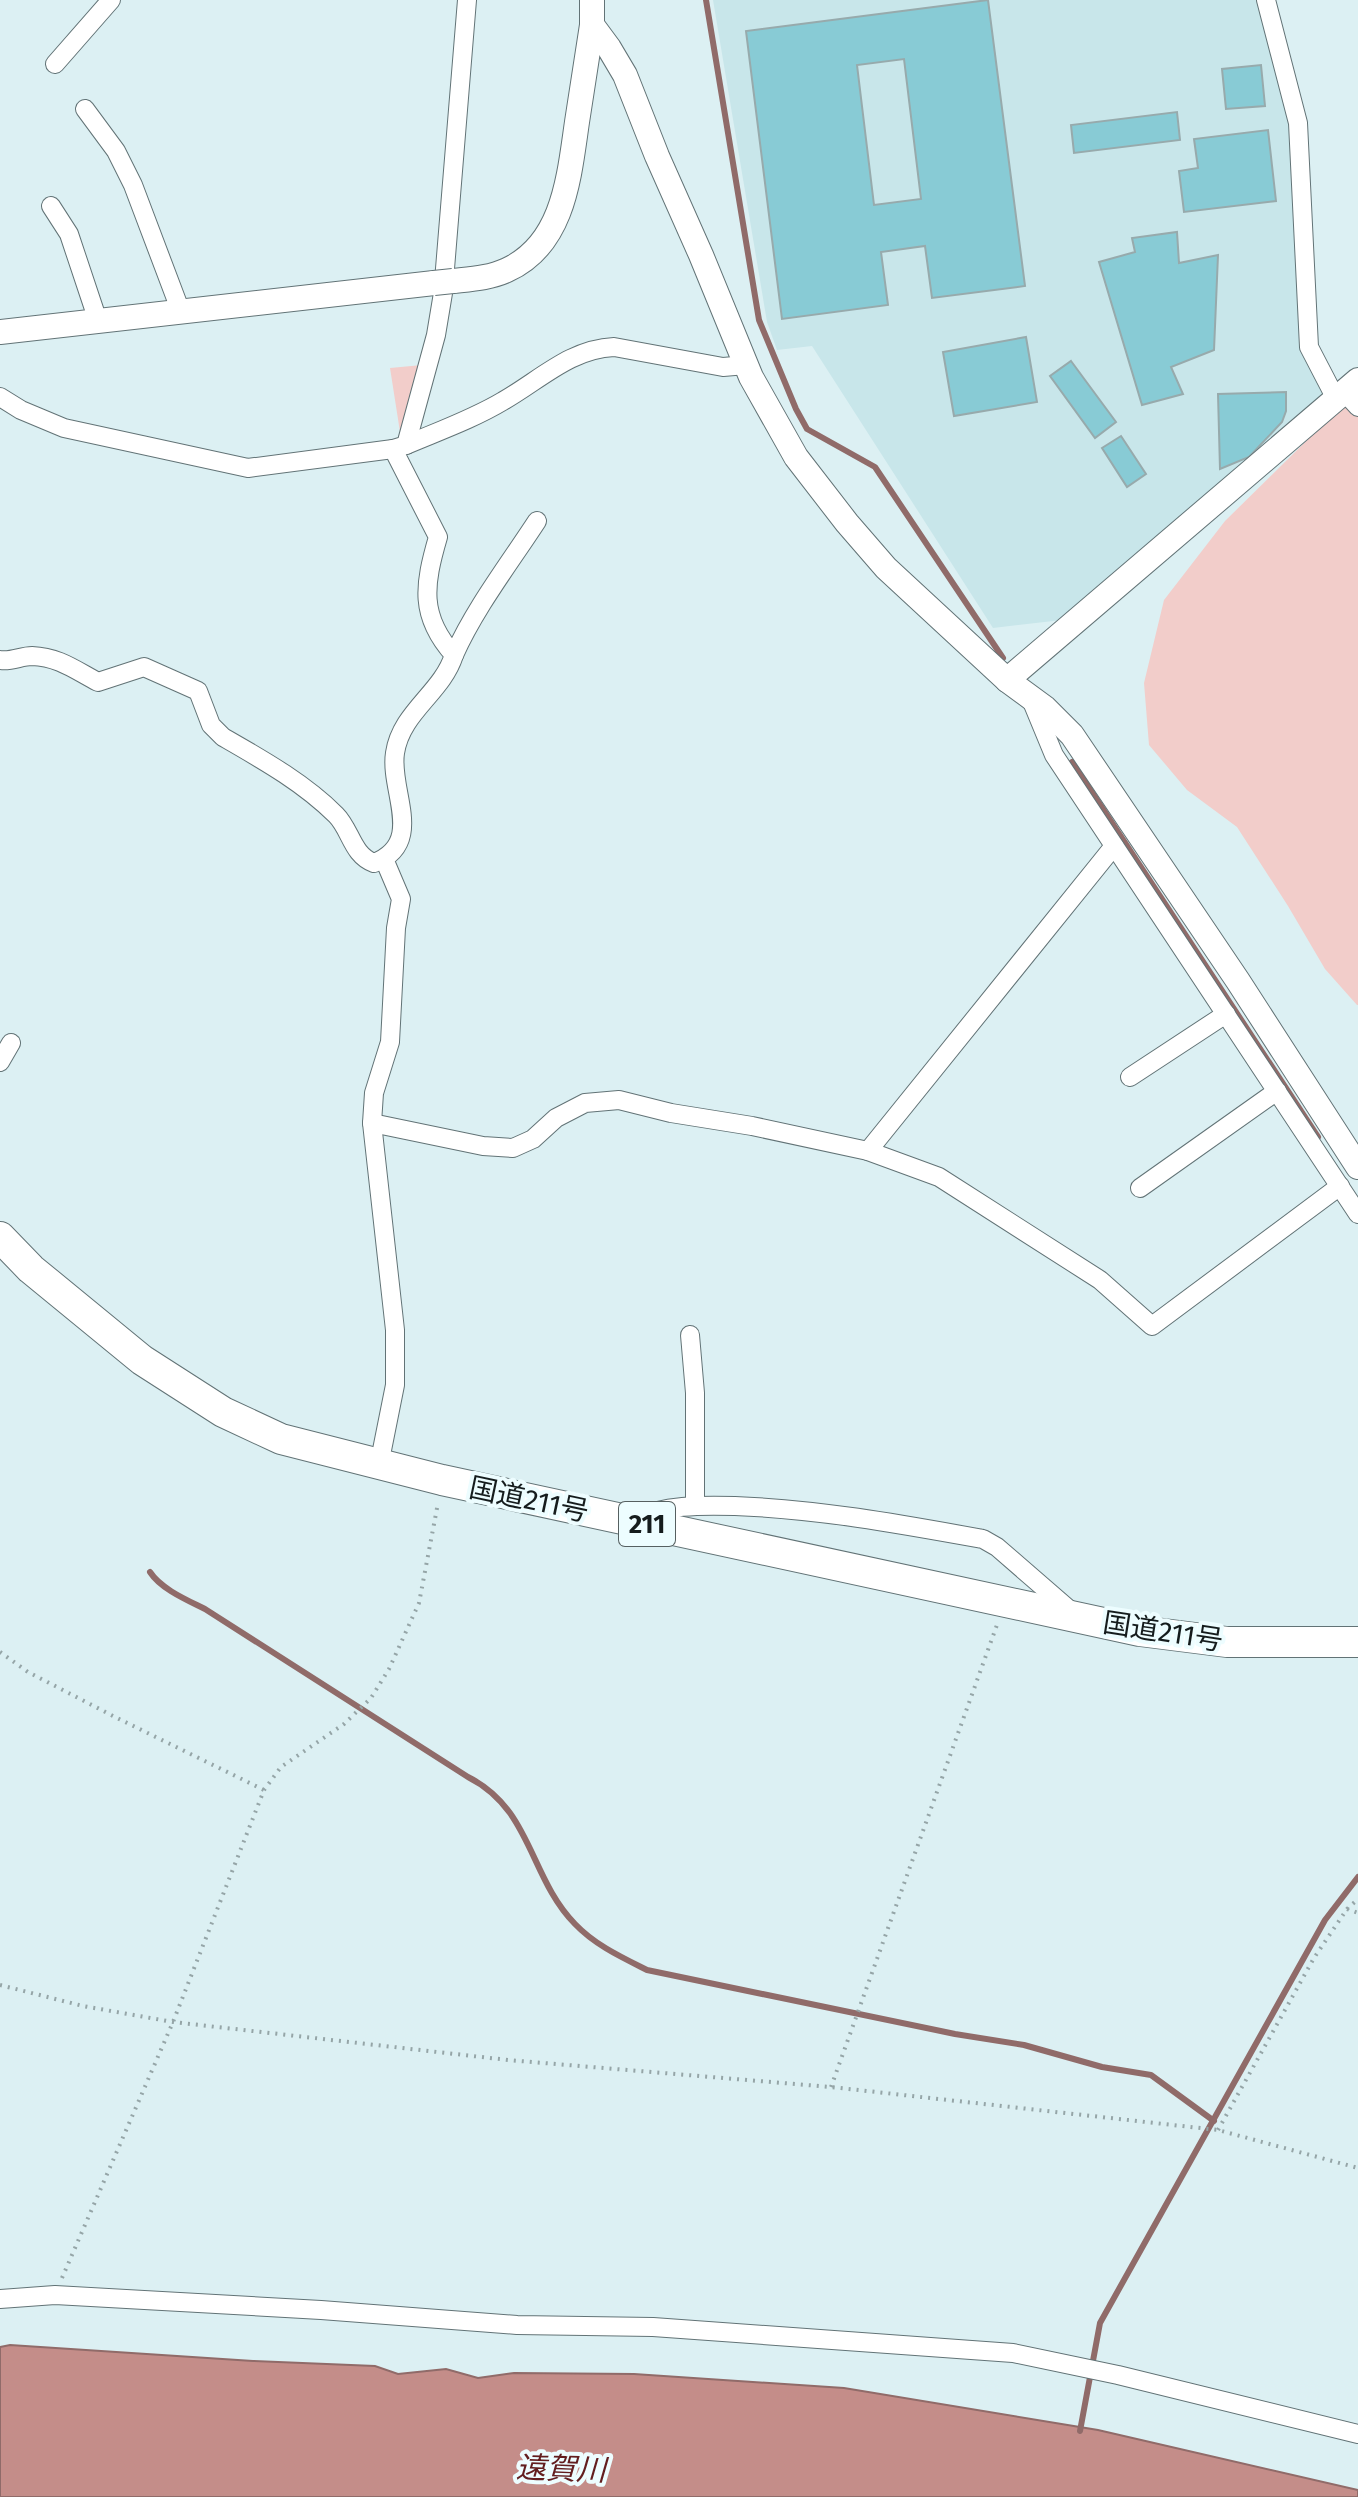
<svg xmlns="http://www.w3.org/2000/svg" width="1358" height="2497" font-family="'Fira Sans','Noto Sans JP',sans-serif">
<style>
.built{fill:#c8e6ea}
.green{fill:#f2cdca}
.water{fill:#c48d89;stroke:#906b69;stroke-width:2}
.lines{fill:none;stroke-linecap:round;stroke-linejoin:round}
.stream{stroke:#906b69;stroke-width:6}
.building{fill:#88cbd5;stroke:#97aaac;stroke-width:2;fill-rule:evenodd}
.minor-casing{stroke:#627376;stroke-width:20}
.tertiary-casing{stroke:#627376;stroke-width:26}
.trunk-casing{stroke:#627376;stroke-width:32}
.path{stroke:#95a5a7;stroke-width:4;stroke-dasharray:2 6;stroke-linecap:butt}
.minor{stroke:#fff;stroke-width:18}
.tertiary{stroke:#fff;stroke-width:24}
.trunk{stroke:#fff;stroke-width:30}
.tertiary-bridge-casing{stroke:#627376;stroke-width:26;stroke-linecap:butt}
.tertiary-bridge{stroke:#fff;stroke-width:24}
.labels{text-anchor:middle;stroke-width:8;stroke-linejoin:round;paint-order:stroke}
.shield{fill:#edfdff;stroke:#566061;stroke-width:2}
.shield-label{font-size:26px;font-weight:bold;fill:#151c1d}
.street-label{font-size:28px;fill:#151c1d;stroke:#edfdff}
.water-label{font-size:30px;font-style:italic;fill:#621e1f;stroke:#edfdff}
</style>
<rect width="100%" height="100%" fill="#dcf0f3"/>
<path class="built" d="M713 0H1260L1264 29 1291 129 1303 351 1325 398 1062 620 993 628 812 346 777 350 767 322Z"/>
<g class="green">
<path d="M422 365 400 432 390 368Z"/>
<path d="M1358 390V1005H1357L1325 969 1288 906 1237 827 1187 790 1149 745 1144 683 1164 600 1225 521Z"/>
</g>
<path class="water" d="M10 2345 253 2361 375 2366 398 2374 446 2369 478 2378 514 2373 634 2374 844 2388 1098 2430 1358 2490V2497H0V2347Z"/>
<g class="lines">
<g class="stream">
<path d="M706 0 759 320 796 409 807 429 875 467 1003 658"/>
<path d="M1072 762 1318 1137"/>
<path d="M150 1572C161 1589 187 1600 205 1609L468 1777C532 1809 529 1877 575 1924 595 1945 621 1957 647 1970L955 2034 1024 2045 1102 2067 1151 2075 1214 2121"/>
<path d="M1080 2431 1100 2323 1325 1920 1358 1877"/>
</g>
</g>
<g class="building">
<path d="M988 0 1025 286 932 298 925 246 881 252 888 305 782 319 746 31ZM904 59 921 199 874 205 857 65Z"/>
<path d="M1261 65 1265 106 1226 109 1222 69Z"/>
<path d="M1177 112 1180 140 1074 153 1071 125Z"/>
<path d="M1268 130 1276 201 1184 212 1179 171 1198 168 1194 139Z"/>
<path d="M1177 232 1179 263 1218 255 1214 350 1171 367 1183 394 1142 405 1099 262 1135 252 1132 238Z"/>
<path d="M1026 337 1037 402 954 416 943 352Z"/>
<path d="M1071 361 1116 422 1095 438 1050 376Z"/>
<path d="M1286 392V411L1282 422 1249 457 1220 469 1218 394Z"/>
<path d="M1121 436 1146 474 1127 487 1102 448Z"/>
</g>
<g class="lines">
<defs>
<g id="minor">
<path d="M1266 0 1298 123 1309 347 1336 399"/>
<path d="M55 64 111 0"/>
<path d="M85 109 116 151 133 185 181 312"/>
<path d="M51 206 69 234 98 321"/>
<path d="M1345 393 1358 407"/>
<path d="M0 397 21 410 64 428 248 468 393 449"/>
<path d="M406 445C439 431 473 419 503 401 540 380 570 349 614 347L723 367 746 365"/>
<path d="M454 655C475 608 509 564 537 521"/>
<path d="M0 660C11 662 21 656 32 656 59 657 75 670 98 682L144 667 198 691 211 725 223 737C263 760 304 783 336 815 351 830 352 855 374 863 426 843 389 791 395 753 401 712 442 693 454 655 419 616 424 585 438 537L393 449 406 445 436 335 443 293 467 0"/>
<path d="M1030 697 1054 755 1358 1214"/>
<path d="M0 1062 11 1043"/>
<path d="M1130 1077 1226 1014"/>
<path d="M372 1123 483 1146 513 1148 533 1139 556 1118 585 1103 619 1100 671 1113 752 1126 868 1151 939 1177 1100 1280 1152 1326 1340 1186"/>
<path d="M868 1151 1114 846"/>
<path d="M1140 1188 1277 1091"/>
<path d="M690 1335 695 1393V1505"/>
<path d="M379 1465 395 1385V1330L372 1123 374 1093 390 1042 396 928 401 899 384 859"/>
<path d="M633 1519C665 1505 699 1505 735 1506 818 1509 900 1524 983 1539L997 1547 1072 1612"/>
<path d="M0 2299 55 2295 321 2310 517 2325 653 2327 1013 2353 1118 2375 1358 2434"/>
</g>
<g id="tertiary">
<path d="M592 25 609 48 625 75 657 156 701 255 751 377 796 457 847 523 886 568 1007 680 1045 708 1072 735 1238 981 1358 1167"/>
<path d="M453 281C471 279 490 278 507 270 564 244 569 177 577 122 582 90 587 58 592 25V0"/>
<path d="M0 332 434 283"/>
<path d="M1007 680 1358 380"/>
</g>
<path id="trunk" d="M0 1237 31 1269 142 1360 223 1412 281 1439 442 1480 1140 1631 1227 1642H1358"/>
</defs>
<use href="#minor" class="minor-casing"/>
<use href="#tertiary" class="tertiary-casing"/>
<use href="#trunk" class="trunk-casing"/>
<g class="path">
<path d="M0 1652 28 1672 115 1717 264 1790"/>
<path d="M1347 1909 1358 1913"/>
<path d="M0 1985 83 2006 173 2022 508 2060 831 2087 1218 2130 1358 2168"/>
<path d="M831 2087 998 1622"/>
<path d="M1218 2130 1314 1958 1347 1909 1358 1899"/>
<path d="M62 2278 173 2022 264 1790 281 1767 344 1724 371 1698 389 1669 419 1603 438 1503"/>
</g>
<use href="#minor" class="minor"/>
<use href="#tertiary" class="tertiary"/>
<use href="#trunk" class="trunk"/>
<defs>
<path id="tertiary-bridge" d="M434 283 453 281"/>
</defs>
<use href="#tertiary-bridge" class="tertiary-bridge-casing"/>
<use href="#tertiary-bridge" class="tertiary-bridge"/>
</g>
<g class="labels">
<rect class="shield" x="619" y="1502" width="56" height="44" rx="6"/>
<g class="shield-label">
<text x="647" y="1533">211</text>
</g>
<g class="street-label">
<text transform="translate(529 1499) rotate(12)" y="10">国道211号</text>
<text transform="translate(1163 1631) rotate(9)" y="10">国道211号</text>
</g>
<g class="water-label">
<text transform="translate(561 2469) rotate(2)" y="10">遠賀川</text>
</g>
</g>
</svg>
